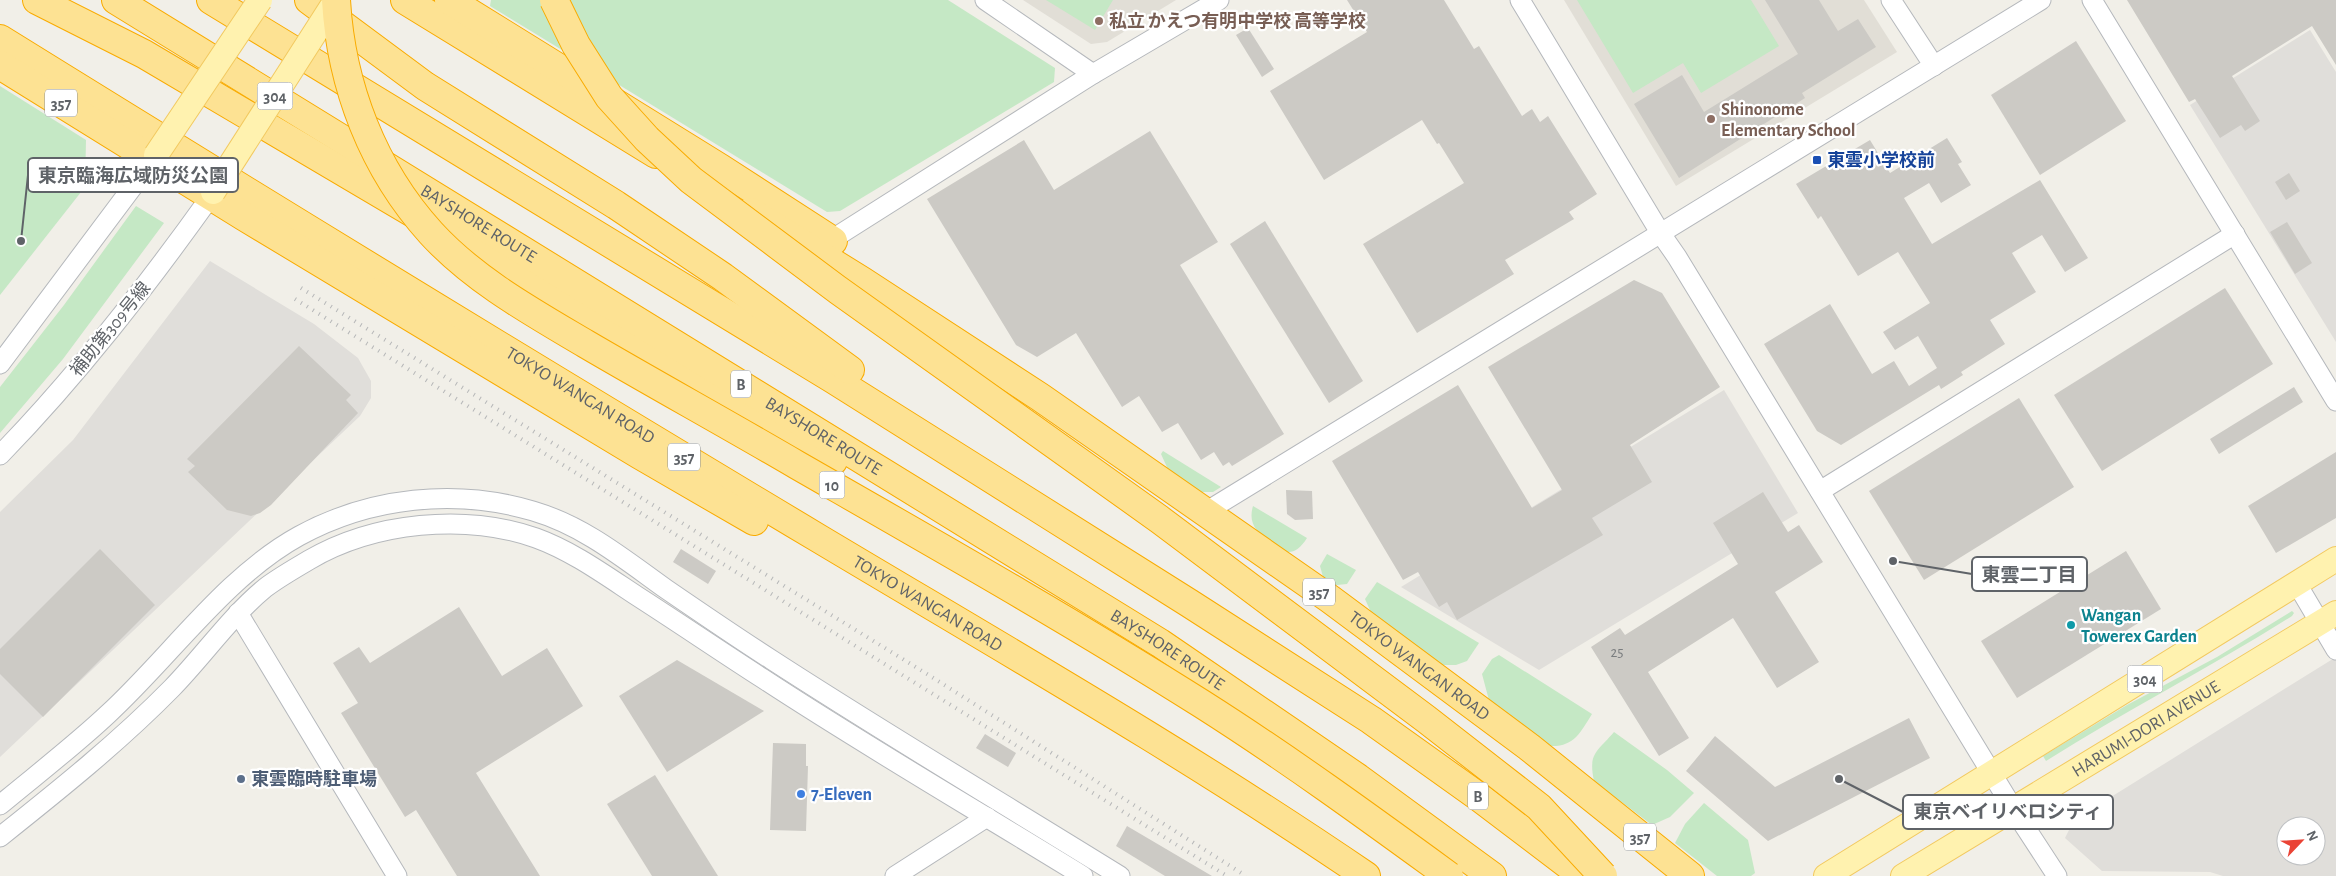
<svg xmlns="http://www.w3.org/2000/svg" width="2336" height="876" font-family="'Alegreya Sans','Noto Sans JP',sans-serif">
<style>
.industrial{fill:#e0deda;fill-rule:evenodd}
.education{fill:#e1ded6}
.green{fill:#c5e8c5}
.building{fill:#cccac5}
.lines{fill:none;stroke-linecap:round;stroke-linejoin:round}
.minor-casing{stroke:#b5b8bc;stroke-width:21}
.major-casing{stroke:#f2c960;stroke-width:26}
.highway-casing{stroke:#f9ab00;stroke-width:30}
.minor{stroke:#fff;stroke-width:19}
.major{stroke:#fff2af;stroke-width:24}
.highway{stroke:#fde293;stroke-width:28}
.rail{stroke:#b6b7b8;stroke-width:4;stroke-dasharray:1 6;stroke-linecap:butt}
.major-bridge-casing{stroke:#f2c960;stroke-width:26;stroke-linecap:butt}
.highway-bridge-casing{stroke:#f9ab00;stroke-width:30;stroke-linecap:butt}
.major-bridge{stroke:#fff2af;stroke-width:24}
.highway-bridge{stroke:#fde293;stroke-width:28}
.education-dot{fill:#8d6e63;stroke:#fff;stroke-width:2}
.transit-dot{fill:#1a4fb4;stroke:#fff;stroke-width:2}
.culture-dot{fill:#0f9aa8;stroke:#fff;stroke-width:2}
.service-dot{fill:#5c6f8a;stroke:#fff;stroke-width:2}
.shop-dot{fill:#3f7fe0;stroke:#fff;stroke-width:2}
.labels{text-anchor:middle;stroke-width:4.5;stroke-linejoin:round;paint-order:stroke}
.number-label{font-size:15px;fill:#7a7d7f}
.shield{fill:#fff;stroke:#8f9295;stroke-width:1}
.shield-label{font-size:16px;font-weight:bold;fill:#5f6368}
.education-label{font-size:18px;font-weight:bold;fill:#785e54;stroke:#fff;text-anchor:start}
.transit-label{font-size:18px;font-weight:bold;fill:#164399;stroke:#fff;text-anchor:start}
.street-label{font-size:18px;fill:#5f6368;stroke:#fff}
.culture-label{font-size:18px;font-weight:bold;fill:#0d838f;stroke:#fff;text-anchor:start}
.service-label{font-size:18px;font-weight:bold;fill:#4e5e75;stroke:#fff;text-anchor:start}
.shop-label{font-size:18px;font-weight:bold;fill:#366cbe;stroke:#fff;text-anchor:start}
.leader{fill:none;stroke:#5f6368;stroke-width:2}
.callout-dot{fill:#5f6368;stroke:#fff;stroke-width:2}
.callout{fill:#fff;stroke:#5f6368;stroke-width:2}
.callout-label{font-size:19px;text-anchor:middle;font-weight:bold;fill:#5f6368}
</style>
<rect width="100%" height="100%" fill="#f1efe8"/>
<g class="industrial">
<path d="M2310 30 2336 72V342L2190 105Z"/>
<path d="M210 261 314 324 358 358 371 381V398L360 416 0 757V512L73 440Z"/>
<path d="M1724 390 1798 513 1539 670 1401 587Z"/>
<path d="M2336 657V876H2223L2210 872 2102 871 2065 838 2074 820ZM2286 826H2316V856H2286Z"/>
</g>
<g class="education">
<path d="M1023 0H1176L1107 42 1091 44Z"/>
<path d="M1564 0H1864L1897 52 1676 186Z"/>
</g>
<g class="green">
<path d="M491 0H948L1055 68 1054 82 840 211 827 212 490 6Z"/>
<path d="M1046 0H1113L1095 30Z"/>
<path d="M1577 0H1751L1779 46 1701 93 1683 63 1633 93Z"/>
<path d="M0 86 86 140 85 187 0 295Z"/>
<path d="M136 206 164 223 63 359 0 433V387L64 305Z"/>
<path d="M1163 451 1221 487 1213 492H1195L1171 476 1161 454Z"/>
<path d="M1253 506 1307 538C1295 557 1284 555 1269 542 1256 531 1248 523 1253 506Z"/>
<path d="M1327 554 1356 570 1347 584 1327 586 1325 584 1320 566Z"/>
<path d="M1377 582 1479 643 1467 661 1456 665H1438L1374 619 1365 599Z"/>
<path d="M2292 611 2294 613 2292 616C2211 667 2127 710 2046 761L2043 756 2127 705 2217 657Z"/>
<path d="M1499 655 1592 714C1580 733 1574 747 1550 746L1490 704 1482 674 1492 659Z"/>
<path d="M1614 732 1667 770 1694 793 1670 817 1652 825 1594 781C1588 753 1597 752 1614 732Z"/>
<path d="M1704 803 1748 840 1755 873 1751 876H1717L1675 843 1685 824Z"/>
</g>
<g class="building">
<path d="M1347 0H1444L1474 49 1479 46 1522 116 1532 109 1540 122 1548 116 1597 194 1569 212 1574 219 1505 260 1514 274 1417 333 1363 244 1464 183 1439 143 1437 144 1422 120 1324 180 1270 91 1367 32Z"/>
<path d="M1765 0H1819L1838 31 1858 19 1876 47 1802 93 1805 98 1679 178 1634 104 1682 75 1704 112 1798 54Z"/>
<path d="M2127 0H2336V65L2312 26 2232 76 2260 121 2245 131 2241 125 2220 138 2195 99 2189 102Z"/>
<path d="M1248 28 1274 69 1262 77 1236 35Z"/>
<path d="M2076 41 2126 121 2040 175 1991 95Z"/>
<path d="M1150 131 1218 242 1180 265 1284 434 1232 466 1229 462 1223 466 1214 452 1201 460 1178 423 1162 432 1139 396 1122 407 1076 333 1037 357 1016 345 927 199 1024 140 1054 190Z"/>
<path d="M1947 138 1962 162 1958 164 1971 185 1941 203 1929 183 1904 198 1932 244 2040 180 2088 258 2065 272 2042 235 2012 253 2036 292 1990 320 2005 344 1961 372 1963 375 1941 389 1939 385 1841 445 1817 431 1764 344 1830 304 1872 374 1894 361 1909 386 1937 368 1918 336 1895 350 1883 332 1930 303 1898 252 1858 276 1821 216 1818 219 1796 184 1870 140 1890 173Z"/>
<path d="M2289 173 2300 191 2286 200 2275 182Z"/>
<path d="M1265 221 1363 381 1329 403 1230 244Z"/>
<path d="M2287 222 2312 263 2295 274 2270 232Z"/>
<path d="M1634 280 1662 293 1720 387 1630 445 1652 482 1592 518 1603 535 1457 620 1447 602 1439 607 1418 572 1403 580 1332 461 1458 385 1532 508 1562 490 1488 367Z"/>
<path d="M2225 288 2273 364 2102 471 2054 395Z"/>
<path d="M299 346 351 395 346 400 358 413 271 505 260 513 251 516 227 510 188 472 195 466 187 459Z"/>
<path d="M2294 387 2303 402 2219 454 2210 439Z"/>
<path d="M2019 398 2074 487 1924 580 1869 491Z"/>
<path d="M2336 452V518L2276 553 2248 506Z"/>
<path d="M1286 490 1312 491 1313 519 1295 520 1287 514Z"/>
<path d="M1763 492 1788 532 1799 525 1823 562 1775 592 1819 662 1777 688 1733 618 1648 672 1689 738 1659 756 1591 647 1620 628 1625 635 1738 564 1713 523Z"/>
<path d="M100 549 155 605 43 717 0 674V649Z"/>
<path d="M681 549 716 571 708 584 673 562Z"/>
<path d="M2126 551 2161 609 2017 698 1981 641Z"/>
<path d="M459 607 502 676 547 648 583 706 476 773 540 876H457L416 810 405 817 341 713 358 703 333 663 359 647 370 663Z"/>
<path d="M677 660 764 711 667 772 619 696Z"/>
<path d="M1909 718 1930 758 1768 841 1686 771 1715 736 1775 787Z"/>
<path d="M985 734 1016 753 1008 767 976 748Z"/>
<path d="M773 743 806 744V766H808L806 831 770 830Z"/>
<path d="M655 775 718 876H652L607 804Z"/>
<path d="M1127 826 1212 876H1165L1116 846Z"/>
</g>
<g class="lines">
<defs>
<g id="minor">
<path d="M985 0 1093 74"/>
<path d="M1520 0 1661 234 1677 257 2014 810 2057 876"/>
<path d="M1891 0 1934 66"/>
<path d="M2092 0 2336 401"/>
<path d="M831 240 1093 74 1219 0"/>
<path d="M0 364 152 161"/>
<path d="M0 455C78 375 146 287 211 196"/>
<path d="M1820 491 2235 234"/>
<path d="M1204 513 2041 0"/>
<path d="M2297 584 2336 650"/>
<path d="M238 613 397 876"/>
<path d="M0 805C36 775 74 746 108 714 169 658 226 576 299 536 370 497 456 488 533 511 584 526 624 559 666 589 701 613 736 637 772 660 886 734 1004 804 1120 876"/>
<path d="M0 837C59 790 119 742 172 688 204 655 230 617 265 588 278 578 294 569 309 560 374 522 465 513 536 538 572 551 605 575 637 596 679 623 720 651 762 678 867 747 976 810 1083 876"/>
<path d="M895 876 987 817"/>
</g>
<g id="major">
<path d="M1826 876 2336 559"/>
<path id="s1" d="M1903 876 2336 613"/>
</g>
<g id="highway">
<path d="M37 0 144 54 833 461"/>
<path id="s2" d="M116 0 1160 643 1358 778 1492 876"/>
<path d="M211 0 833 379 1189 603 1371 720 1479 797 1583 876"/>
<path d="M309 0 425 86 616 205 723 277 850 370"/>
<path d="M405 0 656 154"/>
<path d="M449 0 720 168 833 241"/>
<path id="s3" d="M0 39C271 207 544 374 818 538 1002 648 1189 755 1366 876"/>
<path d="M0 65 245 217 640 455 754 521"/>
<path id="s4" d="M751 212 862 281 1040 397 1330 599 1529 747 1690 876"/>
</g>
</defs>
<use href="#minor" class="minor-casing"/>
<use href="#major" class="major-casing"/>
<use href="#highway" class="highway-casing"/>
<use href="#minor" class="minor"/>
<use href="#major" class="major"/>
<use href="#highway" class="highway"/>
<g class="rail">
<path d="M301 288 927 674 1246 876"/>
<path d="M295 299 1227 876"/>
</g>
<defs>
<g id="major-bridge">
<path d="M156 155 260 0"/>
<path d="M213 192 336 0"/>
</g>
<g id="highway-bridge">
<path d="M336 0C341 86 373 169 431 233 474 280 532 312 586 344 656 385 727 424 797 465 933 543 1069 620 1202 704 1287 758 1368 817 1449 876"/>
<path d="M554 0 576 45 609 97 647 139 691 180 838 290 1159 519 1426 719 1539 807 1603 876"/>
</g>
</defs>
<use href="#major-bridge" class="major-bridge-casing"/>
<use href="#highway-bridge" class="highway-bridge-casing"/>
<use href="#major-bridge" class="major-bridge"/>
<use href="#highway-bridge" class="highway-bridge"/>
</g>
<g class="education-dot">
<circle cx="1099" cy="21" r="5"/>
<circle cx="1711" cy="119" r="5"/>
</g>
<rect class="transit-dot" x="1812" y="155" width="10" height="10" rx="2.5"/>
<circle class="culture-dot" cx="2071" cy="625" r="5"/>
<circle class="service-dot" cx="241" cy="779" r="5"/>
<circle class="shop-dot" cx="801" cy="794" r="5"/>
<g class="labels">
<g class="number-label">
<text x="1617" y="657">25</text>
</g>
<g class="shield">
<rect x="257.5" y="82.5" width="35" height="27" rx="4"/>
<rect x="45" y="89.5" width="32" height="27" rx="4"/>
<rect x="731" y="370.5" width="20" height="27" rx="4"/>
<rect x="668" y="443.5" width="32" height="27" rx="4"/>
<rect x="819.5" y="471.5" width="25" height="27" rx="4"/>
<rect x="1303" y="578.5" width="32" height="27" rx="4"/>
<rect x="2127.5" y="665.5" width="35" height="27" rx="4"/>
<rect x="1468" y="782.5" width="20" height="27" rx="4"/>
<rect x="1624" y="823.5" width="32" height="27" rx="4"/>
</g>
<g class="shield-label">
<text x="275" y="102">304</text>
<text x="61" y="109">357</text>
<text x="741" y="390">B</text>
<text x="684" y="463">357</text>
<text x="832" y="491">10</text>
<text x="1319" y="598">357</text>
<text x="2145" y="685">304</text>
<text x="1478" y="802">B</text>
<text x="1640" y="843">357</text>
</g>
<g class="education-label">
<text x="1109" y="27">私立 かえつ有明中学校 高等学校</text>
<text x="1721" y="115">Shinonome<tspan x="1721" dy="21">Elementary School</tspan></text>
</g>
<g class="transit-label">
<text x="1827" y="166">東雲小学校前</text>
</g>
<g class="street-label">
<text dy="6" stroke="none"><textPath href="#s2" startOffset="426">BAYSHORE ROUTE</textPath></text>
<text transform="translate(110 329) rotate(-51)" y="6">補助第309号線</text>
<text dy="6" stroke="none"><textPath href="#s3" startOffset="681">TOKYO WANGAN ROAD</textPath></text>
<text dy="6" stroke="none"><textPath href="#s2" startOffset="831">BAYSHORE ROUTE</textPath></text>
<text dy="6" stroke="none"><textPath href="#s3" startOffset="1086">TOKYO WANGAN ROAD</textPath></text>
<text dy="6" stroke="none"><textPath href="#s2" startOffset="1236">BAYSHORE ROUTE</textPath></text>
<text dy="6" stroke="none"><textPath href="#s4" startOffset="808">TOKYO WANGAN ROAD</textPath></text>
<text dy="6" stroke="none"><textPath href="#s1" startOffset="284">HARUMI-DORI AVENUE</textPath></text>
</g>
<g class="culture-label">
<text x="2081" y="621">Wangan<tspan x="2081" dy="21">Towerex Garden</tspan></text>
</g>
<g class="service-label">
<text x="251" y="785">東雲臨時駐車場</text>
</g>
<g class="shop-label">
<text x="811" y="800">7-Eleven</text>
</g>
</g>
<path class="leader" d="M21 241L28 175M1893 561L1972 574M1839 779L1903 812"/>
<g class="callout-dot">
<circle cx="21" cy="241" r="5"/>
<circle cx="1893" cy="561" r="5"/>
<circle cx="1839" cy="779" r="5"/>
</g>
<g class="callout">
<rect x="28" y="158" width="210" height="34" rx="5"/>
<rect x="1972" y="557" width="115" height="34" rx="5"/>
<rect x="1903" y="795" width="210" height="34" rx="5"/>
</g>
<g class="callout-label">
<text x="133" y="182">東京臨海広域防災公園</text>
<text x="2029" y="581">東雲二丁目</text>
<text x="2008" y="818">東京ベイリベロシティ</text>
</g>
<g transform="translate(2301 841) rotate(65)"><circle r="24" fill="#ffffff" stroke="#bfc1c3"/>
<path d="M0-4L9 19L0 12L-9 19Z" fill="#ea4335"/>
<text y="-8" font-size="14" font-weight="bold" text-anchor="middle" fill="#5f6368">N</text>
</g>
</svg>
